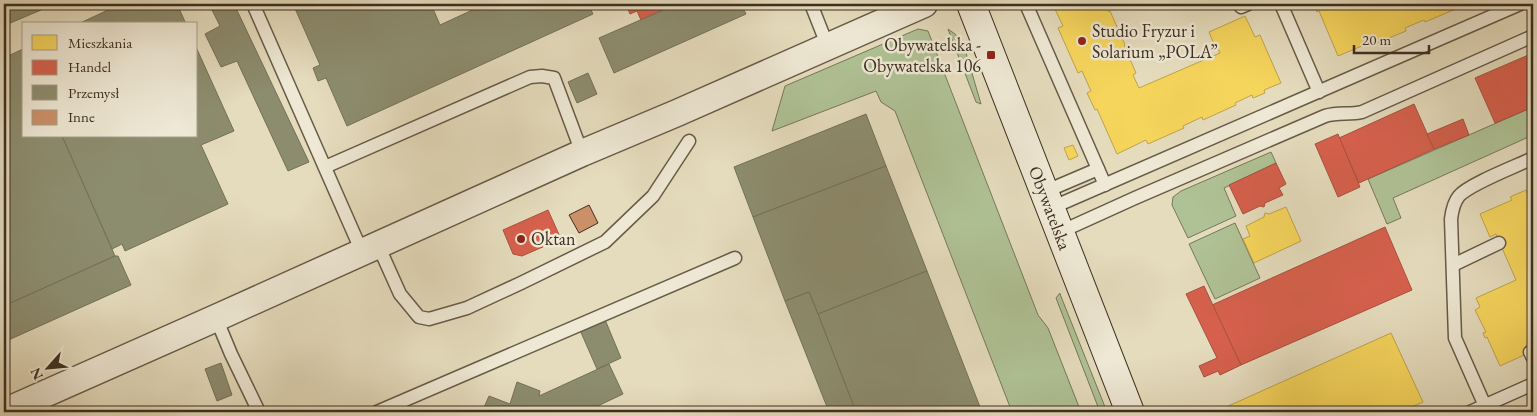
<svg xmlns="http://www.w3.org/2000/svg" width="1537" height="416" font-family="'EB Garamond',serif">
<style>
.green{fill:#afc295;stroke:#76785b}
.homes{fill:#f6d55c;stroke:#bea34a}
.shops{fill:#d6604d;stroke:#a85140}
.industry{fill:#8c8c6e;stroke:#747057}
.building{fill:#cb9068;stroke:#3d2f21}
.lines{fill:none;stroke-linecap:round;stroke-linejoin:round}
.service-casing{stroke:#675a48;stroke-width:15}
.minor-casing{stroke:#675a48;stroke-width:29}
.secondary-casing{stroke:#3d2f21;stroke-width:30}
.service{stroke:#eee8d4;stroke-width:12}
.minor{stroke:#eee8d4;stroke-width:26}
.secondary{stroke:#eee8d4;stroke-width:28}
.poi-dot{fill:#8f2418;stroke:#eee8d4;stroke-width:2}
.labels{text-anchor:middle;stroke-width:5;stroke-linejoin:round;paint-order:stroke}
.poi-label{font-size:18px;fill:#3d2f21;stroke:#eee8d4;text-anchor:start}
.street-label{font-size:18px;fill:#3d2f21;stroke:#eee8d4}
</style>
<rect width="100%" height="100%" fill="#e5dcbd"/>
<filter id="stains"><feTurbulence type="fractalNoise" baseFrequency=".004" numOctaves="4"/><feColorMatrix values="0 0 0 0 .2 0 0 0 0 .09 0 0 0 0 .02 0 0 0 .5 -.17"/></filter>
<radialGradient id="worn" r=".72"><stop offset=".6" stop-color="#630" stop-opacity="0"/><stop offset="1" stop-color="#630" stop-opacity=".3"/></radialGradient>
<g class="green">
<path d="M918 29 928 31 1038 315 1048 328 1081 412H1012L895 111 881 102 876 91 772 131 785 86Z"/>
<path d="M948 29 955 34 964 46 981 104 976 102Z"/>
<path d="M1533 107V135L1393 198 1401 218 1387 224 1368 179Z"/>
<path d="M1271 152 1276 163 1224 188 1236 216 1188 238 1172 205 1173 197 1181 191Z"/>
<path d="M1235 223 1260 278 1215 299 1189 244Z"/>
<path d="M1060 293V294L1107 412H1100L1056 298Z"/>
</g>
<g class="homes">
<path d="M1048 4H1105L1109 12 1110 11 1125 45 1124 46 1136 73 1133 75 1139 88 1220 53 1218 49H1216L1209 32 1245 16 1255 37 1260 35 1281 83 1264 90 1265 93 1253 98 1252 95 1235 103 1236 105 1203 120 1202 117 1183 126 1184 128 1148 144 1146 140 1117 154 1097 109 1095 110 1087 93 1091 91 1082 71 1078 73 1058 28 1063 26 1054 7V5L1049 7Z"/>
<path d="M1313 4H1460L1457 5 1458 8 1425 22 1424 20 1405 28 1406 31 1370 46 1369 43 1338 56 1319 11 1317 12Z"/>
<path d="M1073 145 1078 156 1069 160 1064 148Z"/>
<path d="M1526 190 1527 193 1533 190V262L1527 265 1531 274 1527 276 1533 290V351L1500 366 1487 337 1485 338 1483 333 1486 332 1475 310 1480 307 1476 298 1516 280 1496 234 1490 237 1480 214 1512 200 1510 197Z"/>
<path d="M1286 207 1301 241 1254 263 1243 239 1250 236 1246 226 1264 217 1265 213 1269 214Z"/>
<path d="M1391 333 1423 402 1400 412H1215Z"/>
</g>
<g class="shops">
<path d="M626 4H659L662 11 641 20 637 11 630 14Z"/>
<path d="M1533 53V107L1495 123 1475 78Z"/>
<path d="M1414 104 1434 149 1359 183 1339 138Z"/>
<path d="M1463 119 1469 135 1434 149 1427 134Z"/>
<path d="M1338 134 1360 187 1338 197 1315 144Z"/>
<path d="M1276 163 1286 184 1279 188 1283 195 1265 203 1264 207 1260 206 1243 214 1229 185Z"/>
<path d="M548 210 561 239 522 256 513 254 503 230Z"/>
<path d="M1385 227 1412 290 1241 365 1212 305Z"/>
<path d="M1204 286 1241 365 1220 375 1218 371 1204 377 1199 366 1217 358 1186 294Z"/>
</g>
<g class="industry">
<path d="M4 4H38L41 10 8 24 4 15Z"/>
<path d="M121 4H177L186 24H78Z"/>
<path d="M209 4H234L309 162 288 171 237 61 221 67 205 34 220 26Z"/>
<path d="M293 4H431L440 25 479 7 477 4H588L593 14 347 126 326 78 318 81 313 68 320 65Z"/>
<path d="M677 4H741L746 14 614 73 599 38Z"/>
<path d="M196 47 234 131 201 145 228 204 125 251 122 244 112 249 62 136H196Z"/>
<path d="M23 49 24 136H62L115 256 4 306V58Z"/>
<path d="M588 73 597 94 577 103 568 82Z"/>
<path d="M866 114 886 166 753 217 734 167Z"/>
<path d="M886 166 927 271 818 314 809 292 785 301 753 217Z"/>
<path d="M115 256H118L131 285 4 342V306Z"/>
<path d="M927 271 982 412H856L818 314Z"/>
<path d="M809 292 818 314 856 412H829L785 301Z"/>
<path d="M601 310 621 358 597 369 576 321Z"/>
<path d="M221 363 232 395 217 401 205 369Z"/>
<path d="M609 364 623 394 585 412H482L489 396 510 404 517 382 540 391 539 396Z"/>
<path d="M160 408 162 412H150Z"/>
</g>
<path class="building" d="M589 205 598 223 579 233 569 215Z"/>
<g class="lines">
<defs>
<g id="service">
<path d="M253 4 362 252"/>
<path d="M811 4 828 47"/>
<path d="M1026 4 1105 185"/>
<path d="M1281 4 1319 92"/>
<path d="M1241 7 1248 4"/>
<path d="M325 167 530 77 542 76 554 78 582 153"/>
<path d="M1044 192 1098 169"/>
<path d="M1051 208 1520 4"/>
<path d="M1060 232 1135 198 1325 116C1338 112 1350 115 1362 112L1533 36"/>
<path d="M378 245 400 294 419 317 429 319 467 308 521 283 605 242 653 196 689 141"/>
<path d="M1453 265 1499 243"/>
<path d="M216 318 231 354 259 412"/>
<path d="M1530 352 1533 358"/>
<path d="M1485 406 1455 338 1451 219C1452 211 1454 202 1459 196 1469 184 1517 166 1533 158"/>
<path d="M377 412 735 258"/>
<path d="M1470 412 1533 384"/>
</g>
<path id="minor" d="M4 412 216 318 582 153 677 113 924 4"/>
<path id="secondary" d="M971 4 1130 412"/>
</defs>
<use href="#service" class="service-casing"/>
<use href="#minor" class="minor-casing"/>
<use href="#secondary" class="secondary-casing"/>
<use href="#service" class="service"/>
<use href="#minor" class="minor"/>
<use href="#secondary" class="secondary"/>
</g>
<g class="poi-dot">
<circle cx="1082" cy="41" r="5"/>
<rect x="986" y="50" width="10" height="10" rx="2.5"/>
<circle cx="521" cy="239" r="5"/>
</g>
<g class="labels">
<g class="poi-label">
<text x="1092" y="37">Studio Fryzur i<tspan x="1092" dy="21">Solarium „POLA”</tspan></text>
<text x="981" y="51" text-anchor="end">Obywatelska -<tspan x="981" dy="21">Obywatelska 106</tspan></text>
<text x="531" y="245">Oktan</text>
</g>
<g class="street-label">
<text transform="translate(1050 208) rotate(69)" y="6">Obywatelska</text>
</g>
</g>
<rect width="1537" height="416" fill="none" stroke="#e5dcbd" stroke-width="20"/>
<rect x="5" y="5" width="1527" height="406" fill="none" stroke="#3d2f21" stroke-width="2.5"/>
<rect x="10" y="10" width="1517" height="396" fill="none" stroke="#3d2f21"/>
<rect x="22" y="22" width="175" height="115" fill="#eee8d4" stroke="#a79e8c"/>
<rect x="32" y="35" width="25" height="15" fill="#f6d55c" stroke="#a79e8c"/>
<text x="68" y="48" font-size="15" fill="#3d2f21">Mieszkania</text>
<rect x="32" y="60" width="25" height="15" fill="#d6604d" stroke="#a79e8c"/>
<text x="68" y="72" font-size="15" fill="#3d2f21">Handel</text>
<rect x="32" y="85" width="25" height="15" fill="#8c8c6e" stroke="#a79e8c"/>
<text x="68" y="98" font-size="15" fill="#3d2f21">Przemysł</text>
<rect x="32" y="110" width="25" height="15" fill="#cb9068" stroke="#a79e8c"/>
<text x="68" y="122" font-size="15" fill="#3d2f21">Inne</text>
<g transform="translate(48 368) rotate(243)" stroke="#eee8d4" stroke-width="4" paint-order="stroke">
<path d="M0-4L9 19L0 12L-9 19Z" fill="#3d2f21"/>
<text y="-8" font-size="14" font-weight="bold" text-anchor="middle" fill="#3d2f21">N</text>
</g>
<path d="M1354 45v8h75v-8" fill="none" stroke="#3d2f21" stroke-width="2.5"/>
<text x="1362" y="45" font-size="15" fill="#3d2f21" stroke="#eee8d4" stroke-width="4" paint-order="stroke">20 m</text>
<rect width="100%" height="100%" filter="url(#stains)"/>
<rect width="100%" height="100%" fill="url(#worn)"/>
</svg>
